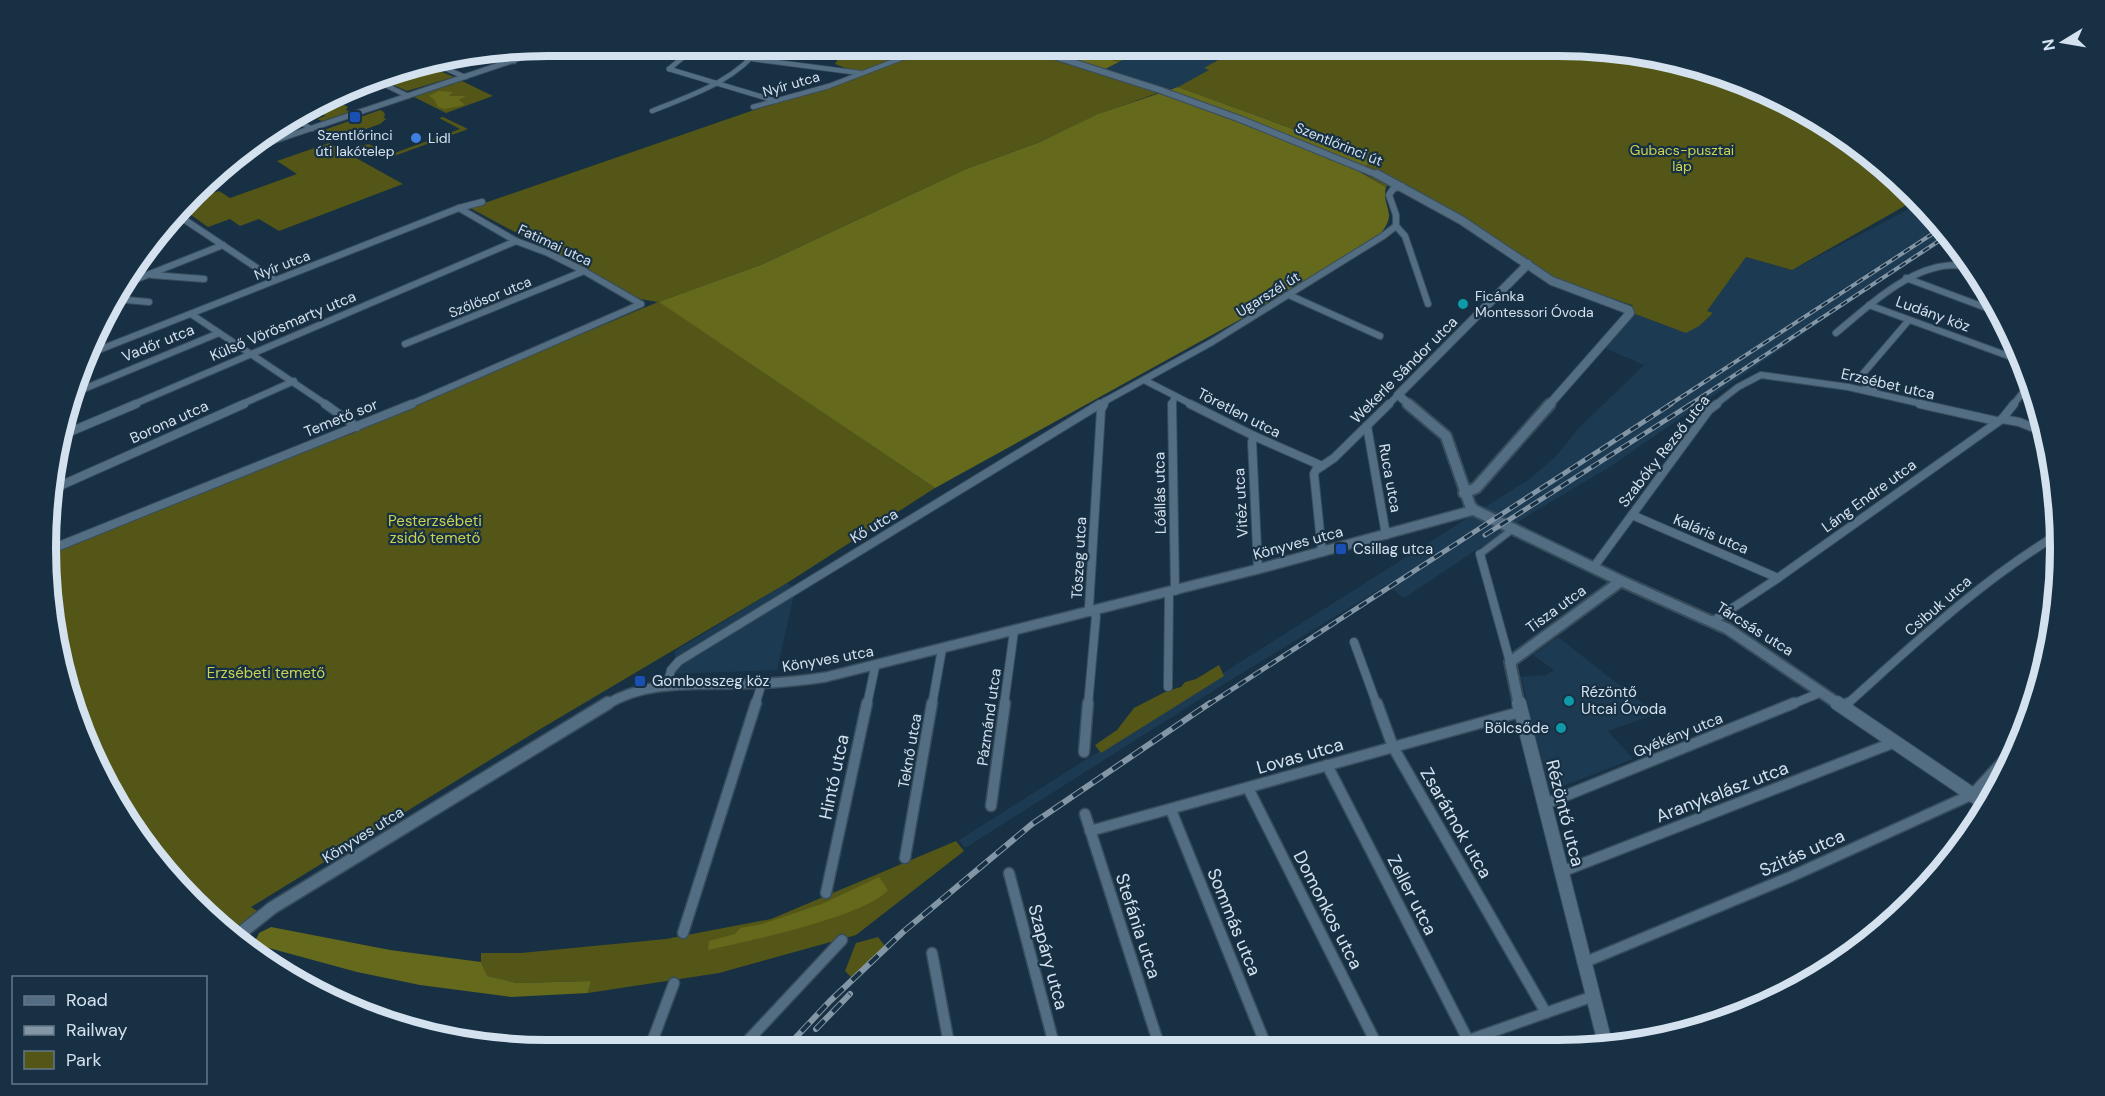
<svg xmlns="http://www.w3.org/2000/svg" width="2105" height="1096" font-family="'DM Sans',sans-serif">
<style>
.built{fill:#1c3b53}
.green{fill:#535616}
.forest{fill:#65691c}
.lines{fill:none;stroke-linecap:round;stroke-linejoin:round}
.pedestrian-casing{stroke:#384d5c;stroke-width:9}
.minor-far3-casing{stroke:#384d5c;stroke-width:6}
.minor-far2-casing{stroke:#384d5c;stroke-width:8}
.minor-far1-casing{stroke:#384d5c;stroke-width:10}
.minor-casing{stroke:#384d5c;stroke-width:13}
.tertiary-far2-casing{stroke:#384d5c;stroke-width:7}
.tertiary-far1-casing{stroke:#384d5c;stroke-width:12}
.tertiary-casing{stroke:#384d5c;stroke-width:15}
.secondary-far3-casing{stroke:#384d5c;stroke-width:8}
.secondary-far2-casing{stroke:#384d5c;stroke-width:10}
.secondary-far1-casing{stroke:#384d5c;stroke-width:14}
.secondary-casing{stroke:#384d5c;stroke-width:16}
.pedestrian{stroke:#536d83;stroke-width:6}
.minor-far3{stroke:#536d83;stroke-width:4.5}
.minor-far2{stroke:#536d83;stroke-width:6}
.minor-far1{stroke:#536d83;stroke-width:8}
.minor{stroke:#536d83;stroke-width:10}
.tertiary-far2{stroke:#536d83;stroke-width:5}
.tertiary-far1{stroke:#536d83;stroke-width:9}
.tertiary{stroke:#536d83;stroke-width:12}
.secondary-far3{stroke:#536d83;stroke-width:6}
.secondary-far2{stroke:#536d83;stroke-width:8}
.secondary-far1{stroke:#536d83;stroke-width:10}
.secondary{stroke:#536d83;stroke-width:14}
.rail-far2-casing{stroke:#8396a5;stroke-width:4}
.rail-far1-casing{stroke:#8396a5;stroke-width:5}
.rail-casing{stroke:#8396a5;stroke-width:6}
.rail-far2{stroke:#183043;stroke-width:2;stroke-dasharray:7;stroke-linecap:butt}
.rail-far1{stroke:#183043;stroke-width:3;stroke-dasharray:9;stroke-linecap:butt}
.rail{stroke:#183043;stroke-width:4;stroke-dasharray:12;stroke-linecap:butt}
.transit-dot{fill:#1a4fb4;stroke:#183043;stroke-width:2}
.shop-dot{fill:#3f7fe0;stroke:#183043;stroke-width:2}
.culture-dot{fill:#0f9aa8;stroke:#183043;stroke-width:2}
.labels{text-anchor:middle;stroke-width:4.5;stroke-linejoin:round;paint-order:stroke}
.far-street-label{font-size:14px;fill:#d4e2ef;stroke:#183043}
.far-poi-label{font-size:14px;fill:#d4e2ef;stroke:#183043;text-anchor:start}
.far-park-label{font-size:14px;fill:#ccd350;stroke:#183043}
.street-label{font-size:15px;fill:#d4e2ef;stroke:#183043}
.park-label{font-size:15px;fill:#ccd350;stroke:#183043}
.poi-label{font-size:15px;fill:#d4e2ef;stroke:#183043;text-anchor:start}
.near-street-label{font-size:18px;fill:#d4e2ef;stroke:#183043}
.rim{fill:none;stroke:#d4e2ef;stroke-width:8}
</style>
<rect width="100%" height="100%" fill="#183043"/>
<g class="built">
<path d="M1153 46H1239L1243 47 1205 68 1210 70 1178 87 1169 89 1105 69Z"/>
<path d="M1921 203 1935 217 1950 237 1829 316 1608 468 1527 516 1404 598 1387 585 1224 684 965 848 959 840 1531 478 1557 455 1579 428 1644 365 1605 348 1635 314 1686 333 1713 313 1707 311 1746 257 1792 270Z"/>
<path d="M787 583 795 589 777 670 674 674 675 651Z"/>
<path d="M1558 637 1656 714 1608 731 1633 759 1550 791 1521 677 1546 675 1554 670 1533 655Z"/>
</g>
<g class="green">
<path d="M846 45H1030L1169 89 1099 114 1040 142 966 169 763 264 660 302 935 488 787 583 537 731 251 907 257 911 232 932 192 903 130 827 83 741 46 581 49 552 331 439H338L354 433 355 429 658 302 640 299 470 208 751 111 821 90 855 72 835 64Z"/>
<path d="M1061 46H1153L1119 62Z"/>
<path d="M1239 46H1590L1688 62 1780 97 1863 149 1917 199 1792 270 1746 257 1707 311 1713 313 1699 326 1686 333 1635 314 1632 305 1554 279 1398 181 1386 187 1360 171 1364 155 1178 87 1209 70 1204 68 1242 47Z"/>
<path d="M428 66 454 77 407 91 384 81Z"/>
<path d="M462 81 493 96 446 113 414 97Z"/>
<path d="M334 100 348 107 346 110 350 112 322 121 317 119 325 116 320 112 323 108 320 107Z"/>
<path d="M380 110 384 112 385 116 383 117 386 119 380 124 347 136 340 137 324 130Z"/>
<path d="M443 117 468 129 386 159 367 148 363 149 359 146 369 144 389 155 460 129 439 118Z"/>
<path d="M329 143 403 184 279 231 259 219 240 226 230 219 208 227 184 210 195 199 219 191 230 198 297 174 277 161Z"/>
<path d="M1219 665 1224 676 1101 753 1095 745 1117 730 1134 708 1167 691 1181 687 1185 682 1196 679Z"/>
<path d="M956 841 964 851 856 935 719 973 588 993 591 981 517 983 486 976 481 962V953H521L666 939 771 919Z"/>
<path d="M878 937 885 946 851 977 845 971 856 943Z"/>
</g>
<g class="forest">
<path d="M1030 45 1062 46 1119 62 1105 69Z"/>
<path d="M1178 87 1364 155 1369 162 1360 172 1386 187C1383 198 1388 205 1389 215 1389 234 1360 250 1346 259L1232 324 935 488 659 302 763 264 966 169 1040 142 1098 114Z"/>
<path d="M439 91 453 92 449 96H466L459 100 465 105 445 109 438 107 434 99 429 96Z"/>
<path d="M879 877 888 890C867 916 745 942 708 950L709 941 735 934 740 928 762 924 822 904Z"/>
<path d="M271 927 390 950 481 962 487 976 517 983 591 981 588 993 511 997 420 985 357 972 254 944 259 933Z"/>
</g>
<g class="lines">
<defs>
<path id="pedestrian" d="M1480 554 1513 529"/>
<g id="minor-far3">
<path d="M697 47H761"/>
<path d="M526 56 559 45"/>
<path d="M753 59 860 73"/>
<path d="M435 64 465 77"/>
<path d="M669 69 776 101"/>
<path d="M669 69 698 45"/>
<path d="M373 79 408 96"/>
<path d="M378 81 426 65"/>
<path d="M349 92 379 82"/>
<path d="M753 107 829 86 936 45"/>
<path d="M652 111C692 95 736 81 762 45"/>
<path d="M296 120 312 129"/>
</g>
<g id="minor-far2">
<path d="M459 208 516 241 548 253 584 271 641 304"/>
<path d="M179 216 275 280"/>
<path d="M1396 226 1405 236 1428 304"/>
<path d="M152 275 204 279"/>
<path d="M1906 278 2000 313"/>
<path d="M122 285 223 245"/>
<path d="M1289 295 1380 336"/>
<path d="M116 299 149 302"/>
<path d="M1869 305 2022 361"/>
<path d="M191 314 327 405"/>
<path d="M1836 333C1871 304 1923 253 1972 268"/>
<path d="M405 344 584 271"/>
<path d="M91 353 459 208 482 202"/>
<path d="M1146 381 1193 405"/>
<path d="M1874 390 1865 385 1861 376 1909 320"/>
<path d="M74 393 219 333"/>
<path d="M132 405 516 241"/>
<path d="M240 405 294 381"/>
<path d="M409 405 641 304"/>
<path d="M1098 405 1212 342 1383 236 1396 226V215L1389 195 1393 189 1402 186"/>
<path d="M1103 405 1105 401"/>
<path d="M1172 405 1175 396"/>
<path d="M1388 405 1398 395"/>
<path d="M1715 405 1738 387 1761 375 1848 387 1927 405"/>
<path d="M2013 405 2031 382"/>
</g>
<g id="minor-far1">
<path d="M325 404 357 427"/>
<path d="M1172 404 1175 591"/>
<path d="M1190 404 1254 436 1322 466"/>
<path d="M1920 404 1996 421"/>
<path d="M2002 419 2019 422 2044 432"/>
<path d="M1367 426 1386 535"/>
<path d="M60 436 136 404"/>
<path d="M1254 436 1252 442 1258 569"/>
<path d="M55 488 244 404"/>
<path d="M1632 515 1778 578"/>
<path d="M49 550 412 404"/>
<path d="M1322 552 1314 474 1316 470 1334 458 1389 404"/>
<path d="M1480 554 1510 662"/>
<path d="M1593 568 1709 410 1717 404"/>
<path d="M1713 621 1778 578 2002 419 2014 404"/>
<path d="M1354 642 1377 705"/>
<path d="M667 686 671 670 679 661 1100 404"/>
<path d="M1168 687 1169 593"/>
<path d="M755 705 762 683"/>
<path d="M867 705 875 667"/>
<path d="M932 705 942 649"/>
<path d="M1004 705 1014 631"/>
<path d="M1088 705 1096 616 1089 607 1101 410 1104 404"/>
<path d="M1790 705 1822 692"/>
<path d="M1846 705C1914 644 1979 582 2057 535"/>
</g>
<g id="minor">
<path d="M1377 703 1393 747 1546 1013"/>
<path d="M1844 707 1848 703"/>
<path d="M1084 752 1088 703"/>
<path d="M1327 765 1468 1040"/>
<path d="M1248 788 1378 1047"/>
<path d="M1545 804 1794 703"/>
<path d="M991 806 1005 703"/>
<path d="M1171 810 1267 1048"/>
<path d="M1085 814 1160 1048"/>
<path d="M1090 831 1520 712"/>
<path d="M905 858 932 703"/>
<path d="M1561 872 1895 742"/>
<path d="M1009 873 1055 1048"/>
<path d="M826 893 867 703"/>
<path d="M683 933 756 703"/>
<path d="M932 953 950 1049"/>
<path d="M1583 963 1790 877 1973 794 2017 746"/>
<path d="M1449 1047 1591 997"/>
<path d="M740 1049 842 940"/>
<path d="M649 1050 674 983"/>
</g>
<g id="tertiary-far2">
<path d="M497 53 514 61"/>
<path d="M238 153 526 56"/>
</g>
<path id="tertiary-far1" d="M606 705C644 681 689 685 733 684 764 684 795 682 826 677L1258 569 1474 510"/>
<path id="tertiary" d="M237 936 272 908 608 703"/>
<path id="secondary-far3" d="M1019 45 1160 90 1240 119 1380 176"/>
<g id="secondary-far2">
<path d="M1377 174 1461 220 1552 281 1629 310 1630 313 1549 405"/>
<path d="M1410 405 1398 395 1528 264"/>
</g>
<g id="secondary-far1">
<path d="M1408 404 1446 436 1470 505 1474 510 1621 581 1728 629 1840 705"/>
<path d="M1464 493 1476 488 1550 404"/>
<path d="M1519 705 1510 662 1621 581"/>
</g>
<g id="secondary">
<path d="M1519 703 1606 1047"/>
<path d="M1837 703 1986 804"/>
</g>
</defs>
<use href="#pedestrian" class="pedestrian-casing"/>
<use href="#minor-far3" class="minor-far3-casing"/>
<use href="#minor-far2" class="minor-far2-casing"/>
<use href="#minor-far1" class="minor-far1-casing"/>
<use href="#minor" class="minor-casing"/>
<use href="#tertiary-far2" class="tertiary-far2-casing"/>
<use href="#tertiary-far1" class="tertiary-far1-casing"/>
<use href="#tertiary" class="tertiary-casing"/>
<use href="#secondary-far3" class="secondary-far3-casing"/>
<use href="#secondary-far2" class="secondary-far2-casing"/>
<use href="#secondary-far1" class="secondary-far1-casing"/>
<use href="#secondary" class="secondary-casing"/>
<use href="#pedestrian" class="pedestrian"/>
<use href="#minor-far3" class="minor-far3"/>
<use href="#minor-far2" class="minor-far2"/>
<use href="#minor-far1" class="minor-far1"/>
<use href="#minor" class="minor"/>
<use href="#tertiary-far2" class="tertiary-far2"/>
<use href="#tertiary-far1" class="tertiary-far1"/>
<use href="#tertiary" class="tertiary"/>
<use href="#secondary-far3" class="secondary-far3"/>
<use href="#secondary-far2" class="secondary-far2"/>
<use href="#secondary-far1" class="secondary-far1"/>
<use href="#secondary" class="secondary"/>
<defs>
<g id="rail-far2">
<path d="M1935 221 1938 220"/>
<path d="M1669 405 1943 227"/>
<path d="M1689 405 1948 235"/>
</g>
<g id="rail-far1">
<path d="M1485 535 1691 404"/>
<path d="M1208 705 1671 404"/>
</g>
<g id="rail">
<path d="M816 1029 850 994"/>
<path d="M785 1049 830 1001 903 932 1032 824 1210 703"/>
</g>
</defs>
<use href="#rail-far2" class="rail-far2-casing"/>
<use href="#rail-far1" class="rail-far1-casing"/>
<use href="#rail" class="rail-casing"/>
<use href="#rail-far2" class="rail-far2"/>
<use href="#rail-far1" class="rail-far1"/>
<use href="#rail" class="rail"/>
</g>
<g class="transit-dot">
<rect x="349" y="111" width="12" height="12" rx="3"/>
<rect x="1335" y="543" width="12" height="12" rx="3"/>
<rect x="634" y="675" width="12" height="12" rx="3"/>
</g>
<circle class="shop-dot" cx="416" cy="138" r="6"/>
<g class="culture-dot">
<circle cx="1463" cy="304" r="6"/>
<circle cx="1569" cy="701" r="6"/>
<circle cx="1561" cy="728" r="6"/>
</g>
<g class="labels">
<g class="far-street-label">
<text transform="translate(791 84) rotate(-16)" y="5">Nyír utca</text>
<text transform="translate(1339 144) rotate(22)" y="5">Szentlőrinci út</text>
<text transform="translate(555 245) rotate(25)" y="5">Fatimai utca</text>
<text transform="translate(282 265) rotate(-21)" y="5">Nyír utca</text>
<text transform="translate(1268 294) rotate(-32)" y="5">Ugarszél út</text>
<text transform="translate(490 297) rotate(-22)" y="5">Szőlősor utca</text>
</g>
<g class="far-poi-label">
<text x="355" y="140" text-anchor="middle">Szentlőrinci<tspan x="355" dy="16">úti lakótelep</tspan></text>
<text x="428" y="143">Lidl</text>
<text x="1475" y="301">Ficánka<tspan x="1475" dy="16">Montessori Óvoda</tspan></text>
</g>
<g class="far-park-label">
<text x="1682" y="155">Gubacs-pusztai<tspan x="1682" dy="16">láp</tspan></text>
</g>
<g class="street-label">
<text transform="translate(1933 314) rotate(20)" y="5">Ludány köz</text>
<text transform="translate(283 326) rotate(-23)" y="5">Külső Vörösmarty utca</text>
<text transform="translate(158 343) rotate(-22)" y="5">Vadőr utca</text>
<text transform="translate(1404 370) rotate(-45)" y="5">Wekerle Sándor utca</text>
<text transform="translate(1888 384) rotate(13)" y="5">Erzsébet utca</text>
<text transform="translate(1239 413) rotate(27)" y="5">Töretlen utca</text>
<text transform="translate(341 418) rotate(-22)" y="5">Temető sor</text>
<text transform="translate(169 422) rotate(-24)" y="5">Borona utca</text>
<text transform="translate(1664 451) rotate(-52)" y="5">Szabóky Rezső utca</text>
<text transform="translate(1390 478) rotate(80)" y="5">Ruca utca</text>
<text transform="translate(1160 493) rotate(-91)" y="5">Lóállás utca</text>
<text transform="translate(1869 496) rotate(-36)" y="5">Láng Endre utca</text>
<text transform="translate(1241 503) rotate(-93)" y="5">Vitéz utca</text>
<text transform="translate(874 526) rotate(-31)" y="5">Kő utca</text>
<text transform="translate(1711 534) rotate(23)" y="5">Kaláris utca</text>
<text transform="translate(1298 543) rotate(-15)" y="5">Könyves utca</text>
<text transform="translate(1079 558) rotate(-87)" y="5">Tószeg utca</text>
<text transform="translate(1938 606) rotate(-41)" y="5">Csibuk utca</text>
<text transform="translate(1556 609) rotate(-36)" y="5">Tisza utca</text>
<text transform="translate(1755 629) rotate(32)" y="5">Tárcsás utca</text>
<text transform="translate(828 659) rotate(-10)" y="5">Könyves utca</text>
<text transform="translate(989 717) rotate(-82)" y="5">Pázmánd utca</text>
<text transform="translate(1678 735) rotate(-22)" y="5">Gyékény utca</text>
<text transform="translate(910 751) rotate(-80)" y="5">Teknő utca</text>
<text transform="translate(363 835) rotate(-32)" y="5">Könyves utca</text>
</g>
<g class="park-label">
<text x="435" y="526">Pesterzsébeti<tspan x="435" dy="17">zsidó temető</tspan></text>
<text x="266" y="678">Erzsébeti temető</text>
</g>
<g class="poi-label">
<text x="1353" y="554">Csillag utca</text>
<text x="652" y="686">Gombosszeg köz</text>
<text x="1581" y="697">Rézöntő<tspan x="1581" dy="17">Utcai Óvoda</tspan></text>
<text x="1549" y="733" text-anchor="end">Bölcsőde</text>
</g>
<g class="near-street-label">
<text transform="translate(1300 756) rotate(-16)" y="6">Lovas utca</text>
<text transform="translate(834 777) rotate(-78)" y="6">Hintó utca</text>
<text transform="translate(1722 792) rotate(-21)" y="6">Aranykalász utca</text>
<text transform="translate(1565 813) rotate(76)" y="6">Rézöntő utca</text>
<text transform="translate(1456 823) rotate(60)" y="6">Zsarátnok utca</text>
<text transform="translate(1802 853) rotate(-24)" y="6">Szitás utca</text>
<text transform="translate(1412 895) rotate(63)" y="6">Zeller utca</text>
<text transform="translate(1328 910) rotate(63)" y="6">Domonkos utca</text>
<text transform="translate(1234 922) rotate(68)" y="6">Sommás utca</text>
<text transform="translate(1138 926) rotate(72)" y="6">Stefánia utca</text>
<text transform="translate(1048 957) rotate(75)" y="6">Szapáry utca</text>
</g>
</g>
<path d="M0 0H2105V1096H0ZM548 56H1558A492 492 0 0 1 2050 548V548A492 492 0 0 1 1558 1040H548A492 492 0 0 1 56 548V548A492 492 0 0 1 548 56Z" fill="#183043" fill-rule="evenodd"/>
<path class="rim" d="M548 56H1558A492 492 0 0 1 2050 548V548A492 492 0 0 1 1558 1040H548A492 492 0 0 1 56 548V548A492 492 0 0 1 548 56Z"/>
<rect x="12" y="976" width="195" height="108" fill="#183043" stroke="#637788" stroke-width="1.5"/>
<rect x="24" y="996" width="30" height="9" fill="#536d83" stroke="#637788" stroke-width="1.5"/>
<text x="66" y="1006" font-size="18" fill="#d4e2ef">Road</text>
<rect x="24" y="1026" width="30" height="9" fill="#8396a5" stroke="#637788" stroke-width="1.5"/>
<text x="66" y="1036" font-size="18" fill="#d4e2ef">Railway</text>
<rect x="24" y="1051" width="30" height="18" fill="#535616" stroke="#637788" stroke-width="1.5"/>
<text x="66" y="1066" font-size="18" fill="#d4e2ef">Park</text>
<g transform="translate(2063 42) rotate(259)" stroke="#183043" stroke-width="4.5" paint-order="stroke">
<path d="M0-4.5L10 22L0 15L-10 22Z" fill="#d4e2ef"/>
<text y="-9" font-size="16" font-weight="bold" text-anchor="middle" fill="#d4e2ef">N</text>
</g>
</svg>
